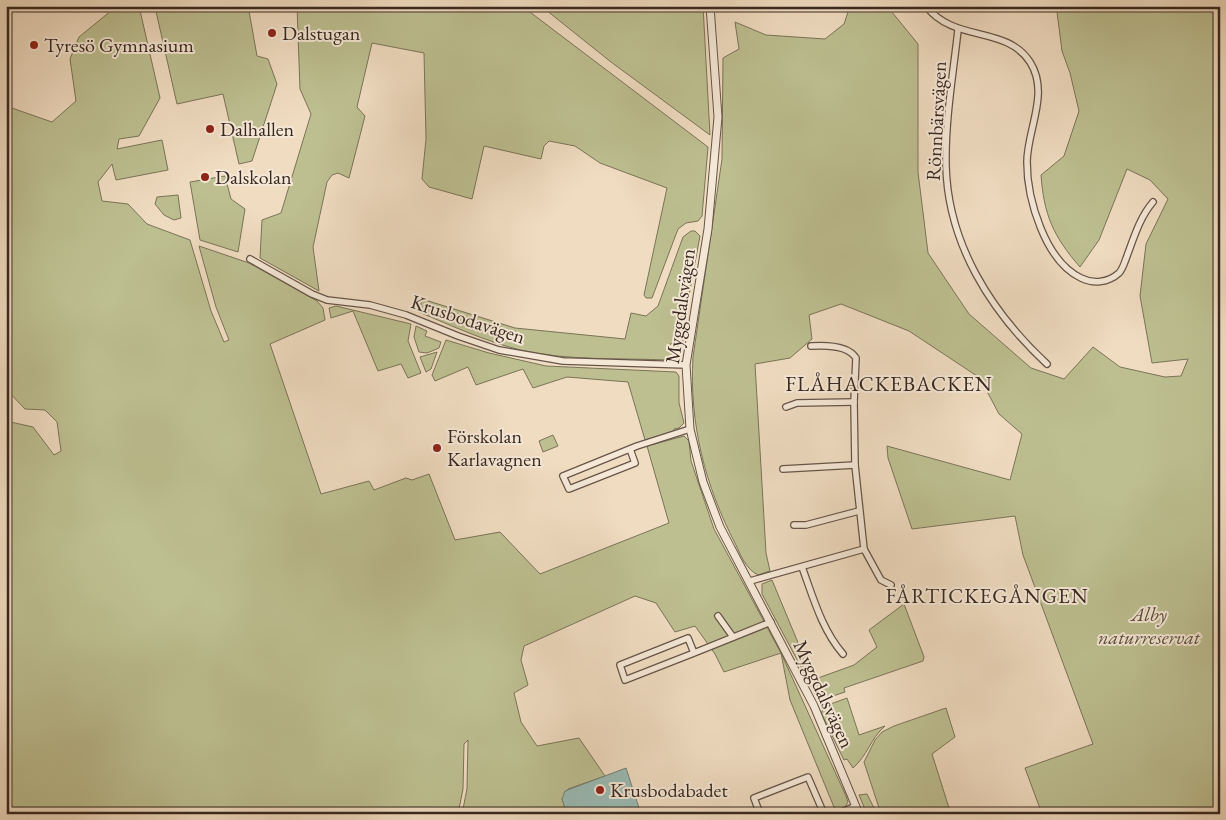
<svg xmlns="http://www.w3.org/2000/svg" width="1226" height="820" font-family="'EB Garamond',serif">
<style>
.green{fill:#bdbf91;stroke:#7a7458}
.water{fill:#9abbb5;stroke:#738079}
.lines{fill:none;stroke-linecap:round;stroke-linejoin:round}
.minor-casing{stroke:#665548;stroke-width:8}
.tertiary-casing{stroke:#665548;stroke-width:9}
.minor{stroke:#f5e8d7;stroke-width:5.5}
.tertiary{stroke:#f5e8d7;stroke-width:7}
.poi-dot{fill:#8f2418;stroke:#f5e8d7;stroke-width:2}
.labels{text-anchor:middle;stroke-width:4;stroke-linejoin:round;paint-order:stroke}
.poi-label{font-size:20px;fill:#382820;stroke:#f5e8d7;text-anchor:start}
.street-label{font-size:20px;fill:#382820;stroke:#f5e8d7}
.park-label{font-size:20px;font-style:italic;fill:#594e3c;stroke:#f5e8d7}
.neighbourhood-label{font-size:21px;letter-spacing:1px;fill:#382820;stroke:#f5e8d7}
</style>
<rect width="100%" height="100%" fill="#f0dcc1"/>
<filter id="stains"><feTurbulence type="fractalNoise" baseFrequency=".004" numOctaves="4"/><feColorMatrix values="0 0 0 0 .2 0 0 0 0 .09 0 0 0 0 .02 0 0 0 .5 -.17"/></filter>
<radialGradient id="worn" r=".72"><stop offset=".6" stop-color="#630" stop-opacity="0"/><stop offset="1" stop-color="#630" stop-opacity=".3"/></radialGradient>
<g class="green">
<path d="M117 6H139L160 98 139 136 119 139 117 149 162 140 168 170 116 180 112 164 98 182 102 201 128 204 147 224 190 240 211 311 224 342 229 340 216 307 199 246 249 263 317 301 323 308 325 320 270 344 321 494 369 481 374 490 406 478 412 480 429 474 455 540 500 532 540 574 669 523 647 446 684 436 689 441 691 461 714 529 781 653 846 796 848 802 845 807 836 812 790 700 781 653 724 672 715 654 695 626 675 632 656 603 635 596 524 646 521 660 528 685 514 693 521 722 537 746 579 738 605 776 568 789 562 799 567 814H462L467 789 468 740 464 744 463 789 458 814H6V421L33 427 54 455 61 451 57 422 45 410 25 409 6 389V106L52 122 76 101 70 59 79 37Z"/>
<path d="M260 6 249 11 257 56 268 59 277 84 252 161 239 164 223 94 177 104 155 7Z"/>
<path d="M297 6H507L526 9 708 147 702 216 698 221 686 223 678 229 652 298H646L644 295 667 188 600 163 575 146 549 141 544 146 541 159 484 146 472 199 429 187 422 179 426 139 424 53 372 43 357 107 365 116 349 178 338 173 332 175 327 182 313 247 319 291 260 258 262 220 281 213 311 114 300 89Z"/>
<path d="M541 6H703L710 135 611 62Z"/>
<path d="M850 6H887L918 44V172L928 253 969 314 1031 368 1064 379 1093 347 1120 367 1165 377 1181 376 1188 359 1152 363 1140 296 1146 244 1168 199 1150 180 1127 169 1099 240 1080 267C1053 236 1044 215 1041 175L1064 156 1079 111 1070 73 1062 51 1057 12 1040 6H1220V814H1042L1025 768 1093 744 1023 555 1015 516 912 529 888 458 887 446 1010 480 1022 434 999 414 980 378 909 331 841 304 809 315 812 339 790 358 755 364 766 553 770 571 758 575C746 569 741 556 736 545 705 486 689 423 693 357L722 159 723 58 739 49 735 22 766 35 825 39 844 24Z"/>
<path d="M225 176 231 199 245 209 238 252 200 240 190 182Z"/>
<path d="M178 195 181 218 174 220 164 215 155 204 157 197Z"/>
<path d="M691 231H695L700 236 688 301 682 349H676L671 343 669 347 674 358 669 360C620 358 568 361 520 350 485 341 452 326 419 312L422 299 515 328 625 339 631 313 646 316 658 306 683 237Z"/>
<path d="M336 306 411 324 408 341 421 373 408 378 401 364 378 371 353 311 331 318 329 308Z"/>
<path d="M416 326 427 331 425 336 441 342 439 348 427 353 419 352 414 337Z"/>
<path d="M446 340 489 353 546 366 676 372 679 376V403L684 423 679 428 674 429V431L645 440 628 382 567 377 533 388 523 369 476 385 468 367 435 381 432 375Z"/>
<path d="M437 352 431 369 426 372 420 357Z"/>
<path d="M553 435 558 446 543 452 539 441Z"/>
<path d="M772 580 799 645 818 678 854 665 877 647 869 630 904 604 924 657 923 661 844 688 845 692 821 700 818 699 762 594V584Z"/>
<path d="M847 698 859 735 885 726C870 739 868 755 853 768L847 759 844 760 821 713 825 706Z"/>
<path d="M946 708 955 737 932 754 949 808 940 814H881L864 762 875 740 882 732 894 726Z"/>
<path d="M867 794 877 814H867L859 795Z"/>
</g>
<path class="water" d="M626 768 641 814H567L562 799 565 791Z"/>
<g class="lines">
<defs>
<g id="minor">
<path d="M926 6C954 43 1006 25 1030 62 1050 93 1027 130 1027 162 1027 199 1045 261 1081 278 1093 284 1108 283 1119 273 1123 269 1125 261 1127 256 1134 237 1140 217 1153 202"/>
<path d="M958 30C953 75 945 121 946 166 948 244 991 312 1047 364"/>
<path d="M250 259 312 294 327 300 370 305 406 315 458 336 499 350 563 361 686 365"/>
<path d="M811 346C826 345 848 345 856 358L854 402 855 465 864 549 881 580 891 585"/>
<path d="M786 407 797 403 854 402"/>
<path d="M630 449 635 463 569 489 563 476 637 446 690 429"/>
<path d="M783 469 855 465"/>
<path d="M794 525H806L859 511"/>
<path d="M802 567C813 597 822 630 843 654"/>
<path d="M750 581 864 549"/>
<path d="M718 616 733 637"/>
<path d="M694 653 625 680 620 665 688 638 694 653 771 622"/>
<path d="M760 814 754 798 808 777 824 814"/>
<path d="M837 814 856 806"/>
</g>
<path id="tertiary" d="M710 6 718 117 708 229 686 365 690 429 703 482 720 527 814 706 859 814"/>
</defs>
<use href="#minor" class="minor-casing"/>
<use href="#tertiary" class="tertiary-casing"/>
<use href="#minor" class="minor"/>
<use href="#tertiary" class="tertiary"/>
</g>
<g class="poi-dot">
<circle cx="272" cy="33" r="5"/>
<circle cx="34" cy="45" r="5"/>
<circle cx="210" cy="129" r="5"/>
<circle cx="205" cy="177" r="5"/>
<circle cx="437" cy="448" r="5"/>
<circle cx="600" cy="790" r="5"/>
</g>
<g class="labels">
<g class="poi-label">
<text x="282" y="40">Dalstugan</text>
<text x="44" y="52">Tyresö Gymnasium</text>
<text x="220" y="136">Dalhallen</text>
<text x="215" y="184">Dalskolan</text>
<text x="447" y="443">Förskolan<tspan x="447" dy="23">Karlavagnen</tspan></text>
<text x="610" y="797">Krusbodabadet</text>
</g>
<g class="street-label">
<text transform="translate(936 121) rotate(-87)" y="7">Rönnbärsvägen</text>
<text transform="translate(680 306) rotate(-82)" y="7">Myggdalsvägen</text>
<text transform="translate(468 319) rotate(18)" y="7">Krusbodavägen</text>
<text transform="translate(824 694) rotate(65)" y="7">Myggdalsvägen</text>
</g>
<g class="park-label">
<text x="1149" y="621">Alby<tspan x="1149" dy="23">naturreservat</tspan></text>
</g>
<g class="neighbourhood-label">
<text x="889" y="391">FLÅHACKEBACKEN</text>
<text x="987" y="603">FÅRTICKEGÅNGEN</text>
</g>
</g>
<rect width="1226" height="820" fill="none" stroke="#f0dcc1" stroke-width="25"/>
<rect x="8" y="8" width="1211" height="805" fill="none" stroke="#382820" stroke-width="2.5"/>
<rect x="12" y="12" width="1201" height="795" fill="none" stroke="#382820"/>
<rect width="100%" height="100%" filter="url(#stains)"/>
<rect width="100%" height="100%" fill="url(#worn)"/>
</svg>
